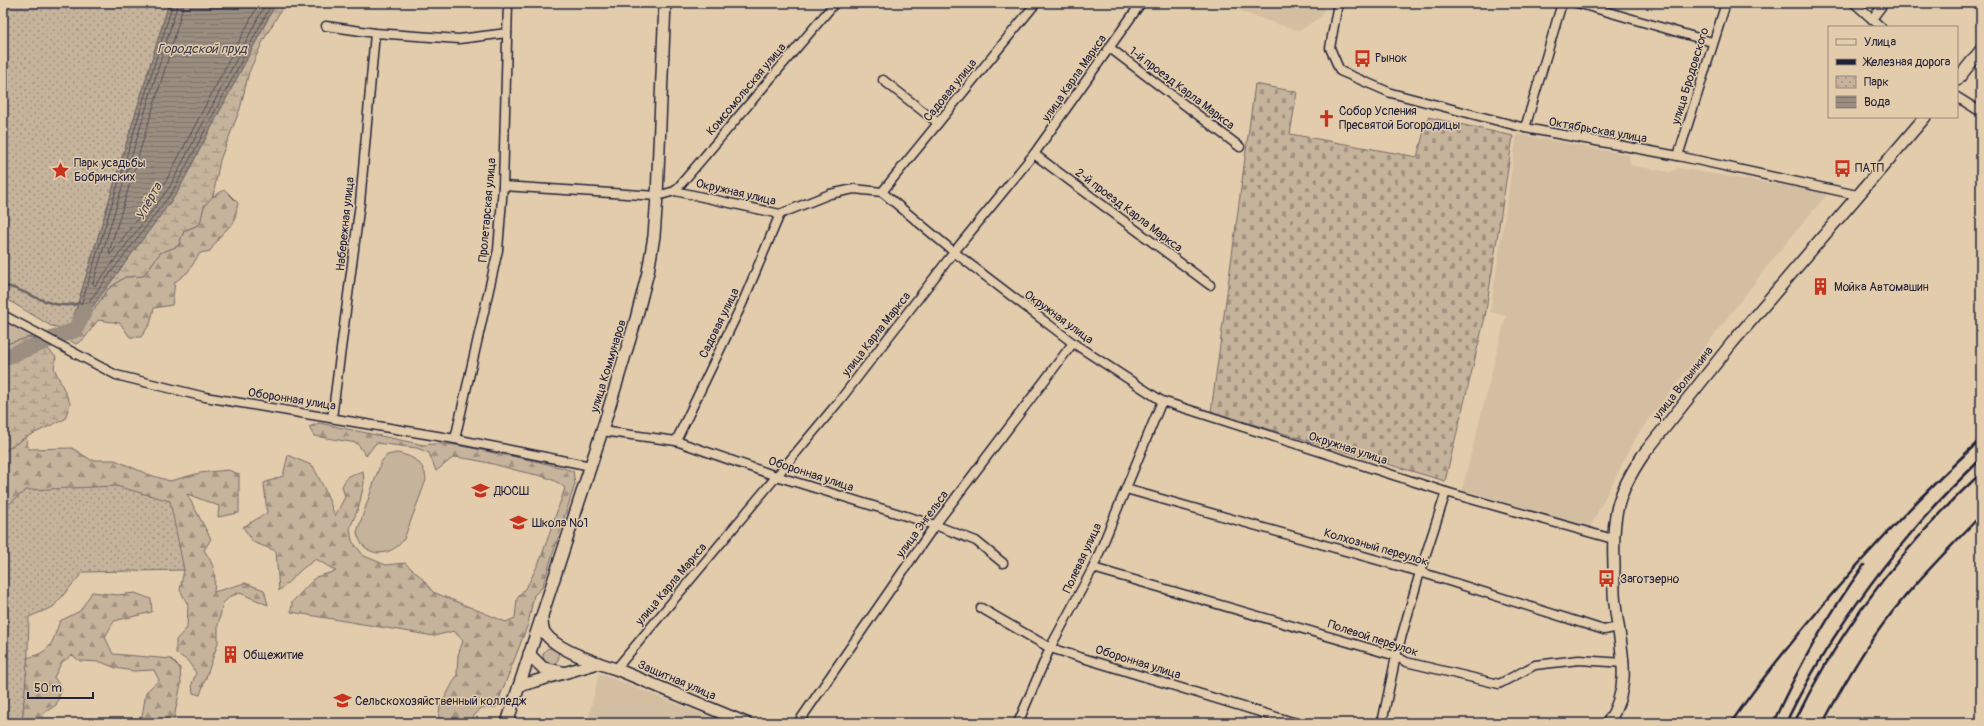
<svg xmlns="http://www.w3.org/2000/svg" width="1984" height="726" font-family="Pangolin,sans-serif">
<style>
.built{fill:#d3bea2}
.grass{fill:#c6b39b;stroke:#746a6b}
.forest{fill:url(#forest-firs);stroke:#746a6b}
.wetland{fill:url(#wetland-marsh);stroke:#746a6b}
.cemetery{fill:url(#cemetery-stones);stroke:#746a6b}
.park{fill:url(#park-dots);stroke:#746a6b}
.water{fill:url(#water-rules);stroke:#6b6365}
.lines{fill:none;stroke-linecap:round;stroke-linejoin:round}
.shore{stroke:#524d57;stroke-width:1}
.stream{stroke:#6b6365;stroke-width:2.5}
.river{stroke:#9b8e81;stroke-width:16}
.street-casing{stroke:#22223b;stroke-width:11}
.secondary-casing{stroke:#22223b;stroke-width:14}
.street{stroke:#e2ccab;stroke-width:8}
.secondary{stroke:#e2ccab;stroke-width:11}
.rail{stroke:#22223b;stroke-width:2.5}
.labels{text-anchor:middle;stroke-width:3;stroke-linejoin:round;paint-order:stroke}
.poi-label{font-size:12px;fill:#22223b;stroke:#e2ccab;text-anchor:start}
.street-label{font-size:12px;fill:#22223b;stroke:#e2ccab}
.water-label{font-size:13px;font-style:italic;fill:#403d4c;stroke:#e2ccab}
</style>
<defs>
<pattern id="forest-firs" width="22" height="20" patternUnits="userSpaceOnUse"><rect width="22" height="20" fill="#c6b39b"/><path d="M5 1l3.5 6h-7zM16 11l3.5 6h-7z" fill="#a09180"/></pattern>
<pattern id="wetland-marsh" width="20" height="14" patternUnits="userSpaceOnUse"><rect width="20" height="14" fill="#c6b39b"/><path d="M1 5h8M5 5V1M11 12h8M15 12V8" fill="none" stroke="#a09180"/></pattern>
<pattern id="cemetery-stones" width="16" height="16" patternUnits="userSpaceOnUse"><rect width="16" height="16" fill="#c6b39b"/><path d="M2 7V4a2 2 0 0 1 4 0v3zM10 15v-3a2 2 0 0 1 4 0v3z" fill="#a09180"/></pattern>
<pattern id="park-dots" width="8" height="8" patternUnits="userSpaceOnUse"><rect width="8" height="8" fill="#c6b39b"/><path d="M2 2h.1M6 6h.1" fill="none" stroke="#a09180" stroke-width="1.8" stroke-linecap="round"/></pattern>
<pattern id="water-rules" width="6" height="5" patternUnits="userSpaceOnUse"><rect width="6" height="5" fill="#9b8e81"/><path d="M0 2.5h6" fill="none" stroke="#7e746b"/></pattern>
</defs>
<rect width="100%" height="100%" fill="#e2ccab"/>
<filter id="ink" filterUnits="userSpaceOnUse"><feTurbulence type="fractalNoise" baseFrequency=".025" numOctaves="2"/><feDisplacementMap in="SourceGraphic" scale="8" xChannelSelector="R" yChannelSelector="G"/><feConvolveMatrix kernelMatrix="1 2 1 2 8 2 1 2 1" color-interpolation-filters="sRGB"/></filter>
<g filter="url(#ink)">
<g class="built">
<path d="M1226 3H1325L1322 16 1299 31 1245 13Z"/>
<path d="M1517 134 1629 155 1630 165 1670 172 1678 168 1828 193 1772 260 1637 435 1590 527 1462 490 1506 316 1490 312Z"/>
<path d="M599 673 725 723H587Z"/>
</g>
<g class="grass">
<path d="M3 315 44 335 38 341 30 337 3 345Z"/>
<path d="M397 453C413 456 425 463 426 480L404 539C390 559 362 558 357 532L381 462 387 455Z"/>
<circle cx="551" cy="656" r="8"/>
</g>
<g class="forest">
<path d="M225 190 238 203 234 222 221 235 210 251 200 253 188 272 175 282 172 305 154 308 150 324 141 337H130L120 323 98 320 84 339 76 344 69 340 81 328 108 289 125 277 143 276 160 253 178 246 184 231 200 224C203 203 206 199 225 190Z"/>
<path d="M319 423 424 445C448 441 471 448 494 453 521 458 547 463 573 471L575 484 542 588 534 595 528 624 496 707 481 708 468 723H441L438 721 440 707 457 675 458 655 463 641 454 631 434 636 291 612 292 602 316 577 336 571 316 559 302 569 279 591 276 551 253 542 243 527 267 513 264 483 283 476 288 455 313 466 326 492 335 516 345 497 342 486 348 476 363 471 364 483 359 506 350 528 352 541 364 556 386 565 405 563 420 576 433 592 506 622 515 618 517 599 529 583 541 558 565 488C552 476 535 475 519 471 497 465 476 459 454 457L436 471 429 453 417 448 376 443 366 456 357 443 314 436 309 427Z"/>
<path d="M26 437 28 449 72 448 91 460H115L147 474 170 481 200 473 228 470 239 474V513L218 517 219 506 187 494 211 539 204 550C215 567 216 572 214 592L245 583 264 590 268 605 240 593 231 596 223 603 218 625V643L200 695 193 693 192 684 196 673 188 661 176 653V640L187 628 188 605 180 590 184 570 3 509V452Z"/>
<path d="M92 592 118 595 135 593 151 599 152 612 114 621 105 637 113 654 171 659 180 668 181 684 173 723H141L146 692 159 680 154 670 133 671 116 668 101 662 80 661 72 655 62 662 54 677 62 689 56 705 44 713 42 723H22L27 658C53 651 51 644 60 621L80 611Z"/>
</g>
<g class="wetland">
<path d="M276 3H285L263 41 249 72 240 109 220 160 213 196 204 206 200 224 184 231 178 246 160 253 143 276 125 277 108 289 81 328 75 330 177 193Z"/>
<path d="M30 337 42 343 56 357 54 368 70 403 65 419 26 437 3 452V345Z"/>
</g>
<path class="cemetery" d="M1255 84 1297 92 1290 134 1417 157 1428 117 1513 136 1485 317 1445 481 1211 412Z"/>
<g class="park">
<path d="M3 3H169L70 329 51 326 3 297Z"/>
<path d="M116 486 170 501 184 570 83 572 53 607 29 617 28 653 22 723H3V509L26 490Z"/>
</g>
<path class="water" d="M169 3H276L177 193 75 330 70 329Z"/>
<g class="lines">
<g class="shore">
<path d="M173 3 80 309 81 312 173 191 272 3"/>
<path d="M178 3 93 283 95 286 169 188 266 3"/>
<path d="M184 3 172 46 109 252 110 255 164 185 259 3"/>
</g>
<path class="stream" d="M3 285C31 291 50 312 80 303"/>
<path class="river" d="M3 358 75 330 85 311"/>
<defs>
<g id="street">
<path d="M1338 3 1330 48 1340 71 1391 93 1525 128 1678 156 1857 195"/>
<path d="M1577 3 1712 42"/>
<path d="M1854 3 1881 27"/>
<path d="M1872 19 1884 3"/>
<path d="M326 26 375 33 459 39 507 33"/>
<path d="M1110 48 1240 147"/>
<path d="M883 80 938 123"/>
<path d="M1957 97 1981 112"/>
<path d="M1525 128 1562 3"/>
<path d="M1034 154 1210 285"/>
<path d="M1678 156 1726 3"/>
<path d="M503 186 657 196 675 191 780 214 830 194 854 189 882 192 954 252 1073 343 1162 401 1446 492 1613 539"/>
<path d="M675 191 835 3"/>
<path d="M882 192 1036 3"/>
<path d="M3 315 116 375 205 397 455 439 591 466"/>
<path d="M332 418 360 203 375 33"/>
<path d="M602 431 676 441 776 476 935 525 976 541 1003 563"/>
<path d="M455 439 498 250 503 186 508 3"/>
<path d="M676 441 742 304 780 214"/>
<path d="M1126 489 1420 572 1604 630 1619 627"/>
<path d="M1093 568 1396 656 1406 662 1499 684 1535 665 1579 660 1624 663"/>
<path d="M981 608 1050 648 1296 723"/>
<path d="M616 669 840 400 954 252 1034 154 1141 3"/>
<path d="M798 723 935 525 1073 343"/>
<path d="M1018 723 1050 648 1093 568 1162 401"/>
<path d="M1382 723 1396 656 1420 572 1446 492"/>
</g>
<g id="secondary">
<path d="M1957 80 1981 50"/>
<path d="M542 618C542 623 542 629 545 633 556 650 597 663 616 669L746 723"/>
<path d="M529 654 543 668 562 672"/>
<path d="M519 686 598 663"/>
<path d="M507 723 602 431 636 319 648 272 654 236 657 196 665 3"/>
<path d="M1608 723C1634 683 1620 648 1615 604 1613 591 1614 578 1614 565 1612 517 1616 495 1643 455L1732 343 1925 117"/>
</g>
</defs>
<use href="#street" class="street-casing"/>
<use href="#secondary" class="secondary-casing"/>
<use href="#street" class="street"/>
<use href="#secondary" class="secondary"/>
<g class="rail">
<path d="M1731 723C1754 688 1780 657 1807 624 1861 558 1919 497 1981 439"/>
<path d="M1773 723C1798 667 1828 615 1864 565"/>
<path d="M1786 723C1799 694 1816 666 1833 639 1876 572 1923 514 1981 459"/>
<path d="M1794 723C1840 628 1904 545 1981 473"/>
<path d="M1823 723C1839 693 1856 662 1876 634 1906 591 1945 553 1981 515"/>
</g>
</g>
</g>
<defs>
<symbol id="bus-bare" viewBox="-9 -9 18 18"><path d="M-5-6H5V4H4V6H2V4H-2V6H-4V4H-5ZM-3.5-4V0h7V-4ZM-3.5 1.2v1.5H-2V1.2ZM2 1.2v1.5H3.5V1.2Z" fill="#c8321e" stroke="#e2ccab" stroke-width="2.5" paint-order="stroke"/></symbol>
<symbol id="church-bare" viewBox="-9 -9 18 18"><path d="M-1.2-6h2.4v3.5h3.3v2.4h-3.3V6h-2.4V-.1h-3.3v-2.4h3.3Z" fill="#c8321e" stroke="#e2ccab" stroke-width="2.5" paint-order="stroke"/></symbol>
<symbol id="sight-bare" viewBox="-9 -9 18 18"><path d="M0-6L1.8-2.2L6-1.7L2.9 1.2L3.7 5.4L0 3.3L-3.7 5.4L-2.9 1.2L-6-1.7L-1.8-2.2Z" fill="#c8321e" stroke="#e2ccab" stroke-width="2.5" paint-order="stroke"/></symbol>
<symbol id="building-bare" viewBox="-9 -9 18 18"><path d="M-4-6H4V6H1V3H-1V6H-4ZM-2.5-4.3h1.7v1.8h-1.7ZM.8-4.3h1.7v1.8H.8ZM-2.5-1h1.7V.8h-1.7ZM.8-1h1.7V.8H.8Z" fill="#c8321e" stroke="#e2ccab" stroke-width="2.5" paint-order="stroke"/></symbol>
<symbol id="school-bare" viewBox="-9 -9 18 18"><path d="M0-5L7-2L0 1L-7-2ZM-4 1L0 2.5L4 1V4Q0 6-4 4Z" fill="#c8321e" stroke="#e2ccab" stroke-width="2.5" paint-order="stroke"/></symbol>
<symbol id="university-bare" viewBox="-9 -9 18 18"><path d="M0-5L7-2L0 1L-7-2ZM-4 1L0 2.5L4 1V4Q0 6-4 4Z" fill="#c8321e" stroke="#e2ccab" stroke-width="2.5" paint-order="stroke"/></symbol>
</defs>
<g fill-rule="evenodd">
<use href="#bus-bare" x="1350" y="46" width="25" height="25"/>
<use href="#church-bare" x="1314" y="106" width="25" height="25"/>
<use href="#bus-bare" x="1830" y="156" width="25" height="25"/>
<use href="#sight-bare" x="48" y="158" width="25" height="25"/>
<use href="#building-bare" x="1808" y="274" width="25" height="25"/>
<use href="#school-bare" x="468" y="478" width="25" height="25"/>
<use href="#school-bare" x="506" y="510" width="25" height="25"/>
<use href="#bus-bare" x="1594" y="566" width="25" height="25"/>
<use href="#building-bare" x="218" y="642" width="25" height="25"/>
<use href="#university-bare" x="330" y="688" width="25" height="25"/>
</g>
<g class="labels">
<g class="poi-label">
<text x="1375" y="62">Рынок</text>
<text x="1339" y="115">Собор Успения<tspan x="1339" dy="14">Пресвятой Богородицы</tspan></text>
<text x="74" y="167">Парк усадьбы<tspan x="74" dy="14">Бобринских</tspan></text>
<text x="1855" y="172">ПАТП</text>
<text x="1834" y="291">Мойка Автомашин</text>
<text x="494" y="495">ДЮСШ</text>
<text x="532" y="527">Школа №1</text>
<text x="1620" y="583">Заготзерно</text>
<text x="243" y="659">Общежитие</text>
<text x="355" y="705">Сельскохозяйственный колледж</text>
</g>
<g class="street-label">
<text transform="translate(1690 76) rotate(-73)" y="4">улица Бродовского</text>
<text transform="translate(1074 78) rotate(-55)" y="4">улица Карла Маркса</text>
<text transform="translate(1182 88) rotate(37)" y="4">1-й проезд Карла Маркса</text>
<text transform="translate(746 89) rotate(-50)" y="4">Комсомольская улица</text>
<text transform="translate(950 90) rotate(-51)" y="4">Садовая улица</text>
<text transform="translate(1598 130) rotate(10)" y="4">Октябрьская улица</text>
<text transform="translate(736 192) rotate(13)" y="4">Окружная улица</text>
<text transform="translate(487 210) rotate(-85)" y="4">Пролетарская улица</text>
<text transform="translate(1129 210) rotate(37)" y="4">2-й проезд Карла Маркса</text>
<text transform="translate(345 224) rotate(-84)" y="4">Набережная улица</text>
<text transform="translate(1059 317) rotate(36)" y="4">Окружная улица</text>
<text transform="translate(719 323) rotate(-64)" y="4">Садовая улица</text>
<text transform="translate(876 334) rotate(-52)" y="4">улица Карла Маркса</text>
<text transform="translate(608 366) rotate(-73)" y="4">улица Коммунаров</text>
<text transform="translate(1683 383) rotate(-52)" y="4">улица Волынкина</text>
<text transform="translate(292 399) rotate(9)" y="4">Оборонная улица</text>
<text transform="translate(1348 448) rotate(18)" y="4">Окружная улица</text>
<text transform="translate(811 474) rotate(18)" y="4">Оборонная улица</text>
<text transform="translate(922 524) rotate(-54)" y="4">улица Энгельса</text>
<text transform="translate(1376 547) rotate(16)" y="4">Колхозный переулок</text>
<text transform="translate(1082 558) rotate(-65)" y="4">Полевая улица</text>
<text transform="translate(671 584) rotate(-50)" y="4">улица Карла Маркса</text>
<text transform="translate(1373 638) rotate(18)" y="4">Полевой переулок</text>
<text transform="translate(1138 662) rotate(17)" y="4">Оборонная улица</text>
<text transform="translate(677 680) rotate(23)" y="4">Защитная улица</text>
</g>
<g class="water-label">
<text x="202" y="53">Городской пруд</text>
<text transform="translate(148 201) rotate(-61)" y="5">Упёрта</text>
</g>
</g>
<rect width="1984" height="726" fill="none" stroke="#e2ccab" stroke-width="16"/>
<rect x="8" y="8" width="1968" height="710" fill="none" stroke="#22223b" stroke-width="1.5" filter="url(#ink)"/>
<rect x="1828" y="26" width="130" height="92" fill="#e2ccab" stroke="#95887e"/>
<rect x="1836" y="39" width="20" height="6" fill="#e2ccab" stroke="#95887e"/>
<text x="1864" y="46" font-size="12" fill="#22223b">Улица</text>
<rect x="1836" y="59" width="20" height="6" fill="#22223b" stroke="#95887e"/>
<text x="1864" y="66" font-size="12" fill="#22223b">Железная дорога</text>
<rect x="1836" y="76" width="20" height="12" fill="url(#park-dots)" stroke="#95887e"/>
<text x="1864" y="86" font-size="12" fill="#22223b">Парк</text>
<rect x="1836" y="96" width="20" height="12" fill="url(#water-rules)" stroke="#95887e"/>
<text x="1864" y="106" font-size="12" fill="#22223b">Вода</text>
<path d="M28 692v6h65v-6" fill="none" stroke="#22223b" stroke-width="2"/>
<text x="34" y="692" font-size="12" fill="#22223b" stroke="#e2ccab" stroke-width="3" paint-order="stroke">50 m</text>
</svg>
